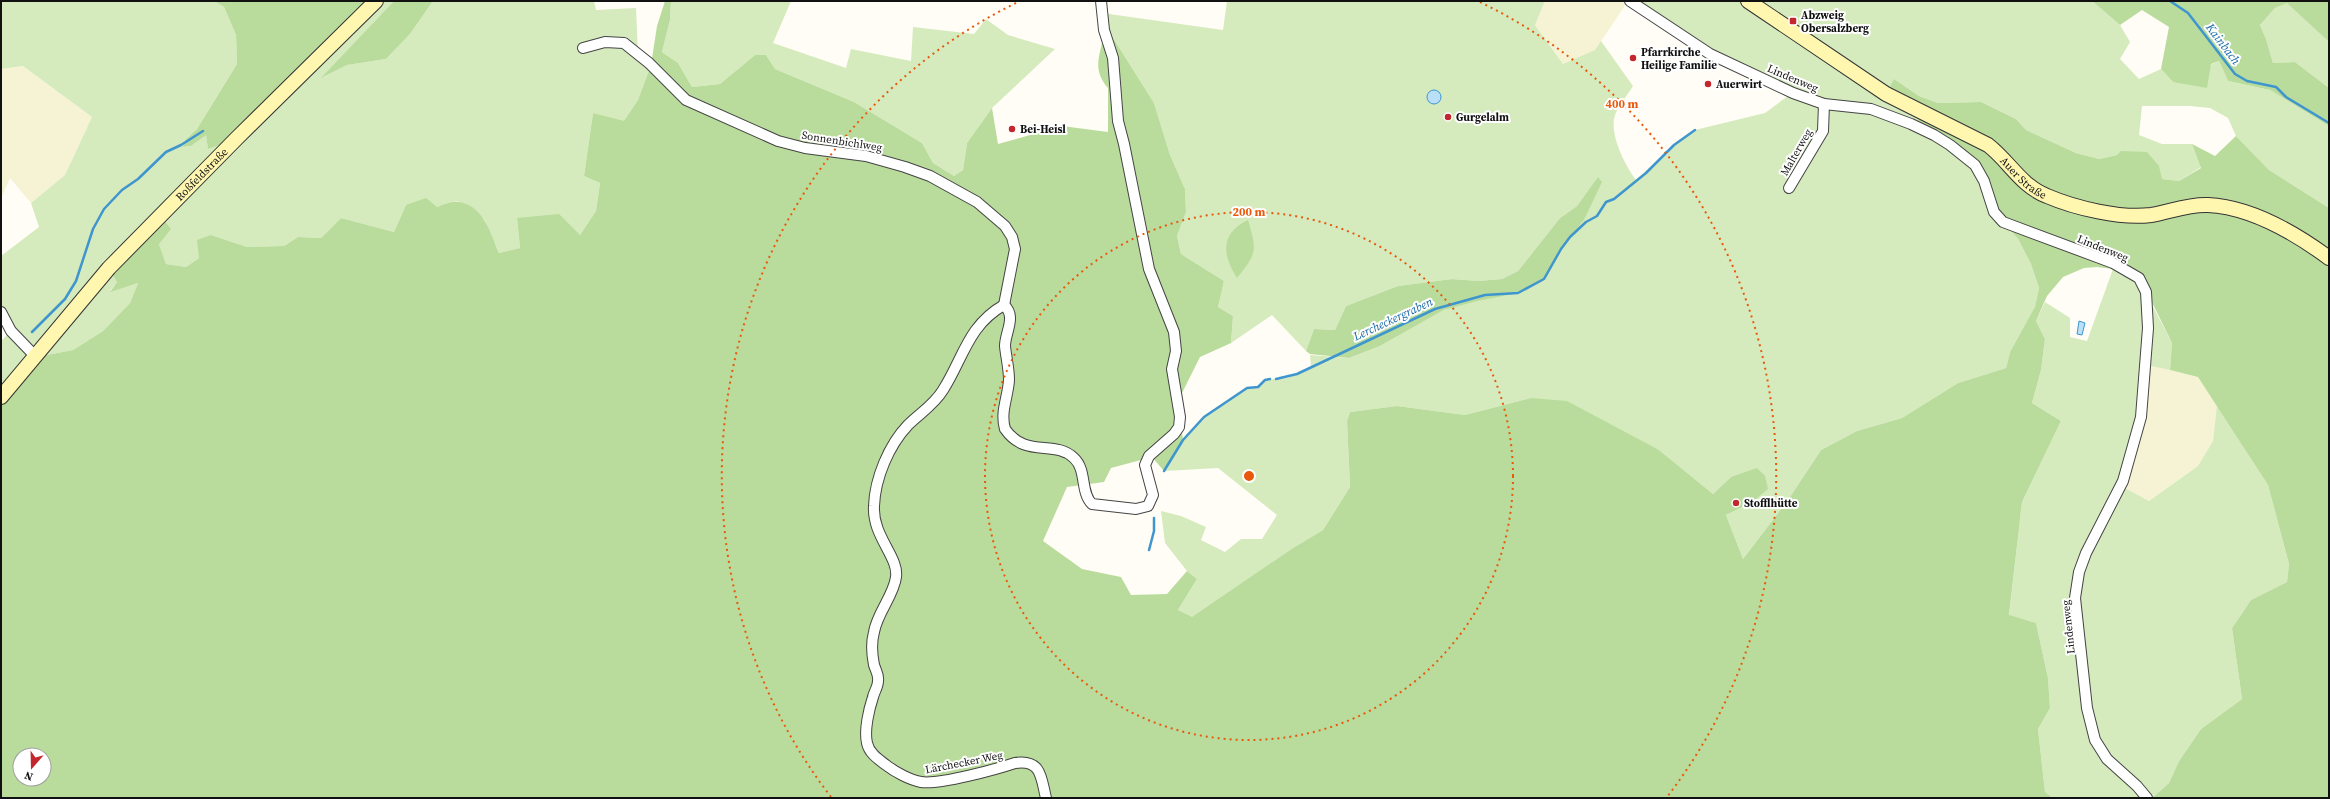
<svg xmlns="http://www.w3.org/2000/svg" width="2330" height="799" font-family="'Source Serif 4',serif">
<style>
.farmland{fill:#f6f3d4}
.green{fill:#d5ebbd}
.forest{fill:#b9dc9c;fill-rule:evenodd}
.water{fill:#b9e0f7;stroke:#3f96cf}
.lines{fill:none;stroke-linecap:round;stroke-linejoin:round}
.stream{stroke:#3f96cf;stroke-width:2.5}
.street-casing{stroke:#444;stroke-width:12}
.secondary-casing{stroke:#333;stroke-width:16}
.street{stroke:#fff;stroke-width:10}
.secondary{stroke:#fff6b0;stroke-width:14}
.ring{fill:none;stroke:#e8590c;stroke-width:2;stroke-dasharray:2 4}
.poi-dot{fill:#c4262e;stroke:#fff;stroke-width:1.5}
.labels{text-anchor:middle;stroke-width:4;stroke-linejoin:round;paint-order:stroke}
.poi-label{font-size:11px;font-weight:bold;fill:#111;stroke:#fff;text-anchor:start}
.street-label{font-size:11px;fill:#111;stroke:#fff}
.water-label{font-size:12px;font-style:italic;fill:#1768a6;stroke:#fff}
.centre{fill:#e8590c;stroke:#fff;stroke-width:2}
.ring-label{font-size:12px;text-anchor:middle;font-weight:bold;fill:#e8590c;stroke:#fff;stroke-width:4;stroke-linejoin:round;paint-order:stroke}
</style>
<rect width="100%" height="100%" fill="#fffdf5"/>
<g class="farmland">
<path d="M1545 1H1628L1595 50 1564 65 1535 25Z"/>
<path d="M23 66 92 117 65 175 31 203 10 178 1 198V69Z"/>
<path d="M2145 364 2198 377 2217 405 2213 441 2198 466 2149 501 2120 486Z"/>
</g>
<g class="green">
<path d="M1 1H214L224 7 236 35 237 64 197 129 186 139 184 147 191 146 206 134 208 149 376 1H394L323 77 347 65 386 59 410 34 433 1H594L596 10 636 8 638 53 651 65 638 100 624 122 593 113 584 176 600 183 596 211 580 235 517 218 520 248 499 253 484 219 457 201 437 207 406 205 394 232 341 218 321 238 298 237 284 246 247 247 211 235 199 258 186 267 166 264 159 244 117 282 110 291 138 283 130 303 103 331 73 350 36 357 1 397V341L11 331 1 312V256L39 227 31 203 65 175 92 117 23 66 1 69Z"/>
<path d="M671 1H791L773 43 846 68 851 49 911 61 913 27 974 34 986 19 1008 35 1055 49 992 108 967 143 963 170 954 176 933 163 922 143 854 102 775 69 766 55H755L720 84 692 87 678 63 662 52 670 20Z"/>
<path d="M1227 1H1545L1535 25 1563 64 1595 50 1601 41 1633 86C1627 96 1616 108 1614 119 1611 138 1625 165 1636 180L1674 145 1695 130 1765 113 1792 93 1710 54 1630 1H2092L2120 25 2130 42 2120 59 2139 79 2161 69 2173 82 2219 61 2228 81 2270 90 2329 126V208L2269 170 2236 136 2228 118 2210 108 2190 106H2142L2139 135 2162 144H2192L2201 167 2179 181 2162 179 2117 155 2099 159 2076 153 2026 130 2016 119 1981 102 1938 103 1919 96 1894 79 1903 104 1965 156 2003 222 2018 239 2031 264 2039 288 2035 308 2010 352 2006 368 1958 383 1902 418 1857 431 1821 450 1788 500 1743 559 1726 515 1751 503 1731 477 1713 494 1659 450 1531 398 1465 415 1397 406 1350 412 1347 421 1350 487 1323 530 1293 548 1192 618 1178 610 1197 579 1187 571 1165 543 1161 511 1181 516 1206 527 1201 540 1225 552 1241 539H1262L1277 515 1218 468 1164 471 1183 440 1204 417 1247 388 1258 387 1265 380 1287 378 1311 367 1310 355 1349 358 1380 346 1444 310 1544 280 1561 249 1584 220 1598 178 1577 206 1560 218 1518 271 1502 279 1478 281 1452 279 1398 286 1346 306 1335 330 1314 329 1306 351 1272 315 1231 343 1233 316 1218 307 1224 281 1181 254 1177 236 1186 212 1185 189 1170 155 1154 103 1115 41 1104 30 1102 13 1223 30Z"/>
<path d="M2287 2 2329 42V88L2295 62 2273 63 2266 39 2260 25 2275 8Z"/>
<path d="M2113 269 2127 273 2146 293 2172 343 2170 370 2146 365 2141 417 2121 486 2149 501 2198 466 2213 441 2217 405 2268 485 2289 564 2287 582 2251 600 2232 628 2242 699 2201 729 2179 761 2169 783 2152 798H2053L2045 792 2038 729 2050 708 2048 678 2036 623 2009 616 2022 502 2061 421 2032 403 2041 370 2045 339 2036 321 2045 302 2070 318V337L2087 341Z"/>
</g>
<g class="forest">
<path d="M214 1H376L236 139 208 149 206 135 191 146 183 147 186 139 197 129 237 64 236 35 224 7Z"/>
<path d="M394 1H433L410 34 386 59 347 65 321 78Z"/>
<path d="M665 1H671L670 20 662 52 678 63 692 87 720 84 755 55H766L775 69 854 102 922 143 933 163 954 176 963 170 967 143 992 108 998 144 1062 126 1108 132V88C1090 67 1102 54 1104 30L1115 41 1154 103 1170 155 1185 189 1186 212 1177 236 1181 254 1224 281 1218 307 1233 316 1231 343 1200 357 1178 401 1183 440 1164 471 1152 457 1111 468 1104 482 1067 487 1043 541 1082 569 1121 577 1131 595 1167 594 1187 571 1197 579 1178 610 1192 617 1293 548 1323 530 1350 487 1347 421 1350 412 1397 406 1465 415 1531 398 1567 401 1659 450 1713 494 1731 477 1757 468 1765 476 1768 489 1751 503 1726 515 1743 559 1788 500 1821 450 1857 431 1902 418 1958 383 2006 368 2010 352 2035 307 2039 288 2031 264 2018 239 2003 222 1980 173 1919 128 1917 111 1886 94 1894 79 1919 96 1938 103 1981 102 2016 119 2026 130 2076 153 2099 159 2117 155 2121 151 2147 152 2159 166 2162 179 2179 181 2201 168 2192 144 2215 156 2236 136 2269 170 2329 208V798H2152L2169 783 2179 761 2201 729 2242 699 2232 628 2251 600 2287 582 2289 564 2268 485 2198 377 2170 370 2172 343 2143 284 2113 269 2097 267 2084 268 2063 277 2047 296 2036 321 2045 339 2041 370 2032 403 2061 421 2022 502 2009 615 2036 623 2048 678 2050 708 2038 729 2045 792 2053 798H1V397L36 357 73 350 103 331 130 303 138 283 110 292 117 282 109 268 160 215 171 229 159 244 166 264 186 267 199 258 197 240 211 235 247 247 284 246 298 237 321 238 341 218 394 232 406 205 426 198 437 207C443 205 452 201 458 202 484 205 490 233 499 253L520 248 517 218 559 214 580 235 596 211 600 183 584 176 593 113 624 121 638 100 651 65 657 26ZM20 755H44V779H20Z"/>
<path d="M2092 1H2329V42L2287 3 2275 8 2260 25 2266 39 2273 63 2295 62 2329 88V126L2270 90 2228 81 2219 61 2211 64 2207 88 2173 82 2161 69 2169 27 2142 10 2120 25Z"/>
<path d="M1598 177 1602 182 1584 220 1561 249 1544 279 1518 293 1477 301 1444 310 1380 346 1349 358 1310 354 1306 351 1314 329 1335 330 1346 306 1398 286 1452 279 1478 281 1502 279 1518 271 1560 218 1577 206Z"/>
<path d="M1248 220C1257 251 1257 253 1237 278 1222 255 1220 233 1248 220Z"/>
</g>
<g class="water">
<circle cx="1434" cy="97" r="7"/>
<path d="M2079 321 2085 323 2082 335 2077 334Z"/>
</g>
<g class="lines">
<g class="stream">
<path d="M2170 1 2188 13 2235 74 2247 81 2276 87 2286 97 2329 123"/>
<path d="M32 332 65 299 76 281 93 229 104 209 122 190 138 179 166 152 181 145 203 131"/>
<path d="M1276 379 1297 374 1435 309 1485 295 1518 293 1544 279 1561 249 1570 237 1586 222 1597 216 1606 202 1614 199 1646 173 1674 145 1695 130"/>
<path d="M1164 471 1183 440 1204 417 1247 388 1258 387 1265 380 1270 379"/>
<path d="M1149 550 1154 531V518"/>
</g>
<defs>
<g id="street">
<path d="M1630 1 1710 54 1793 93 1824 104 1871 109 1911 124 1934 135 1950 145 1975 165 1984 181 1994 212 2003 222 2113 263 2139 278 2146 292 2148 328 2141 417 2123 481 2086 553 2079 572 2075 598 2087 708 2095 740 2107 759 2137 786 2147 798"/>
<path d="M583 48 605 42 624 43 649 63 686 100 778 141 805 148 866 156 905 167 930 176 977 202 1005 226 1012 237 1015 249 1004 305"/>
<path d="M1789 188 1823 131 1824 104"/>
<path d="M1004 305C1017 317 1005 332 1005 346 1006 357 1009 368 1009 380 1008 397 1000 412 1005 429 1026 459 1054 439 1074 458 1087 470 1080 492 1092 504L1136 509 1148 506 1153 495 1145 465 1149 456 1174 434 1179 427 1180 417 1172 369 1176 351 1174 332 1149 269 1124 144 1118 121 1113 58 1104 30 1101 1"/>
<path d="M1004 305C968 325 963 359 943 390 934 405 920 413 908 425 889 445 875 478 874 506 872 536 899 557 896 577 894 595 877 613 874 632 871 643 872 655 874 665 876 671 879 675 878 681 878 687 874 692 873 697 869 709 864 730 867 743 869 753 878 759 886 765 895 772 910 780 921 782 939 785 997 769 1015 763 1042 759 1041 778 1046 798"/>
<path d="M1 312 11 331 36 357"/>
</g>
<g id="secondary">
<path id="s1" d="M1748 1 1886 94 1988 145C2009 161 2021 186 2047 196 2075 208 2121 219 2151 215 2170 212 2188 204 2208 205 2251 207 2295 233 2329 258"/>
<path id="s2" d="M1 397 109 268 236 139 376 1"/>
</g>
</defs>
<use href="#street" class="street-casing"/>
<use href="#secondary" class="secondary-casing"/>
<use href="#street" class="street"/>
<use href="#secondary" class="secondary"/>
</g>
<g class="ring">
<circle cx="1249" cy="476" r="264"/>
<path d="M831 797A527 527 0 0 1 1018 2M1480 2A527 527 0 0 1 1667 797"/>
</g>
<g class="poi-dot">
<rect x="1789" y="17" width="8" height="8" rx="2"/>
<circle cx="1633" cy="58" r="4"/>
<circle cx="1708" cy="84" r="4"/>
<circle cx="1448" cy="117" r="4"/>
<circle cx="1012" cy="129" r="4"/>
<circle cx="1736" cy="503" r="4"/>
</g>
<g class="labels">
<g class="poi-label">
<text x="1801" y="19">Abzweig<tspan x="1801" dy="13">Obersalzberg</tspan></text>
<text x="1641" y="56">Pfarrkirche<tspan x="1641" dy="13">Heilige Familie</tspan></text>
<text x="1716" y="88">Auerwirt</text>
<text x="1456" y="121">Gurgelalm</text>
<text x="1020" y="133">Bei-Heisl</text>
<text x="1744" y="507">Stofflhütte</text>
</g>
<g class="street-label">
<text transform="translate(1793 78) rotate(23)" y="4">Lindenweg</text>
<text transform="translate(842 141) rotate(9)" y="4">Sonnenbichlweg</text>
<text transform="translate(1796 152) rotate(-60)" y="4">Malterweg</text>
<text dy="4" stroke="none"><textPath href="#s2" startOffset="300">Roßfeldstraße</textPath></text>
<text dy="4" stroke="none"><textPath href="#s1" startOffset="329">Auer Straße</textPath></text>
<text transform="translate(2103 248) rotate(22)" y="4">Lindenweg</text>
<text transform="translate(2068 627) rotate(-96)" y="4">Lindenweg</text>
<text transform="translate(964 762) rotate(-11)" y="4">Lärchecker Weg</text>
</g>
<g class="water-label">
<text transform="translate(2223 44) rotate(53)" y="4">Kainbach</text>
<text transform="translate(1393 319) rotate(-25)" y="4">Lercheckergraben</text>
</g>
</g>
<circle cx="1249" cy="476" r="6" class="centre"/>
<g class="ring-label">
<text x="1622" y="108">400 m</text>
<text x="1249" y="216">200 m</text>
</g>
<rect width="2330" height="799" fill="none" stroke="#111111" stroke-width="4"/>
<g transform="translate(32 767) rotate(200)"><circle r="19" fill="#ffffff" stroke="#a0a0a0"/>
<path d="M0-3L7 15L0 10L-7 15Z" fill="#c4262e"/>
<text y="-6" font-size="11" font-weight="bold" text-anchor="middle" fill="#111111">N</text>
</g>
</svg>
